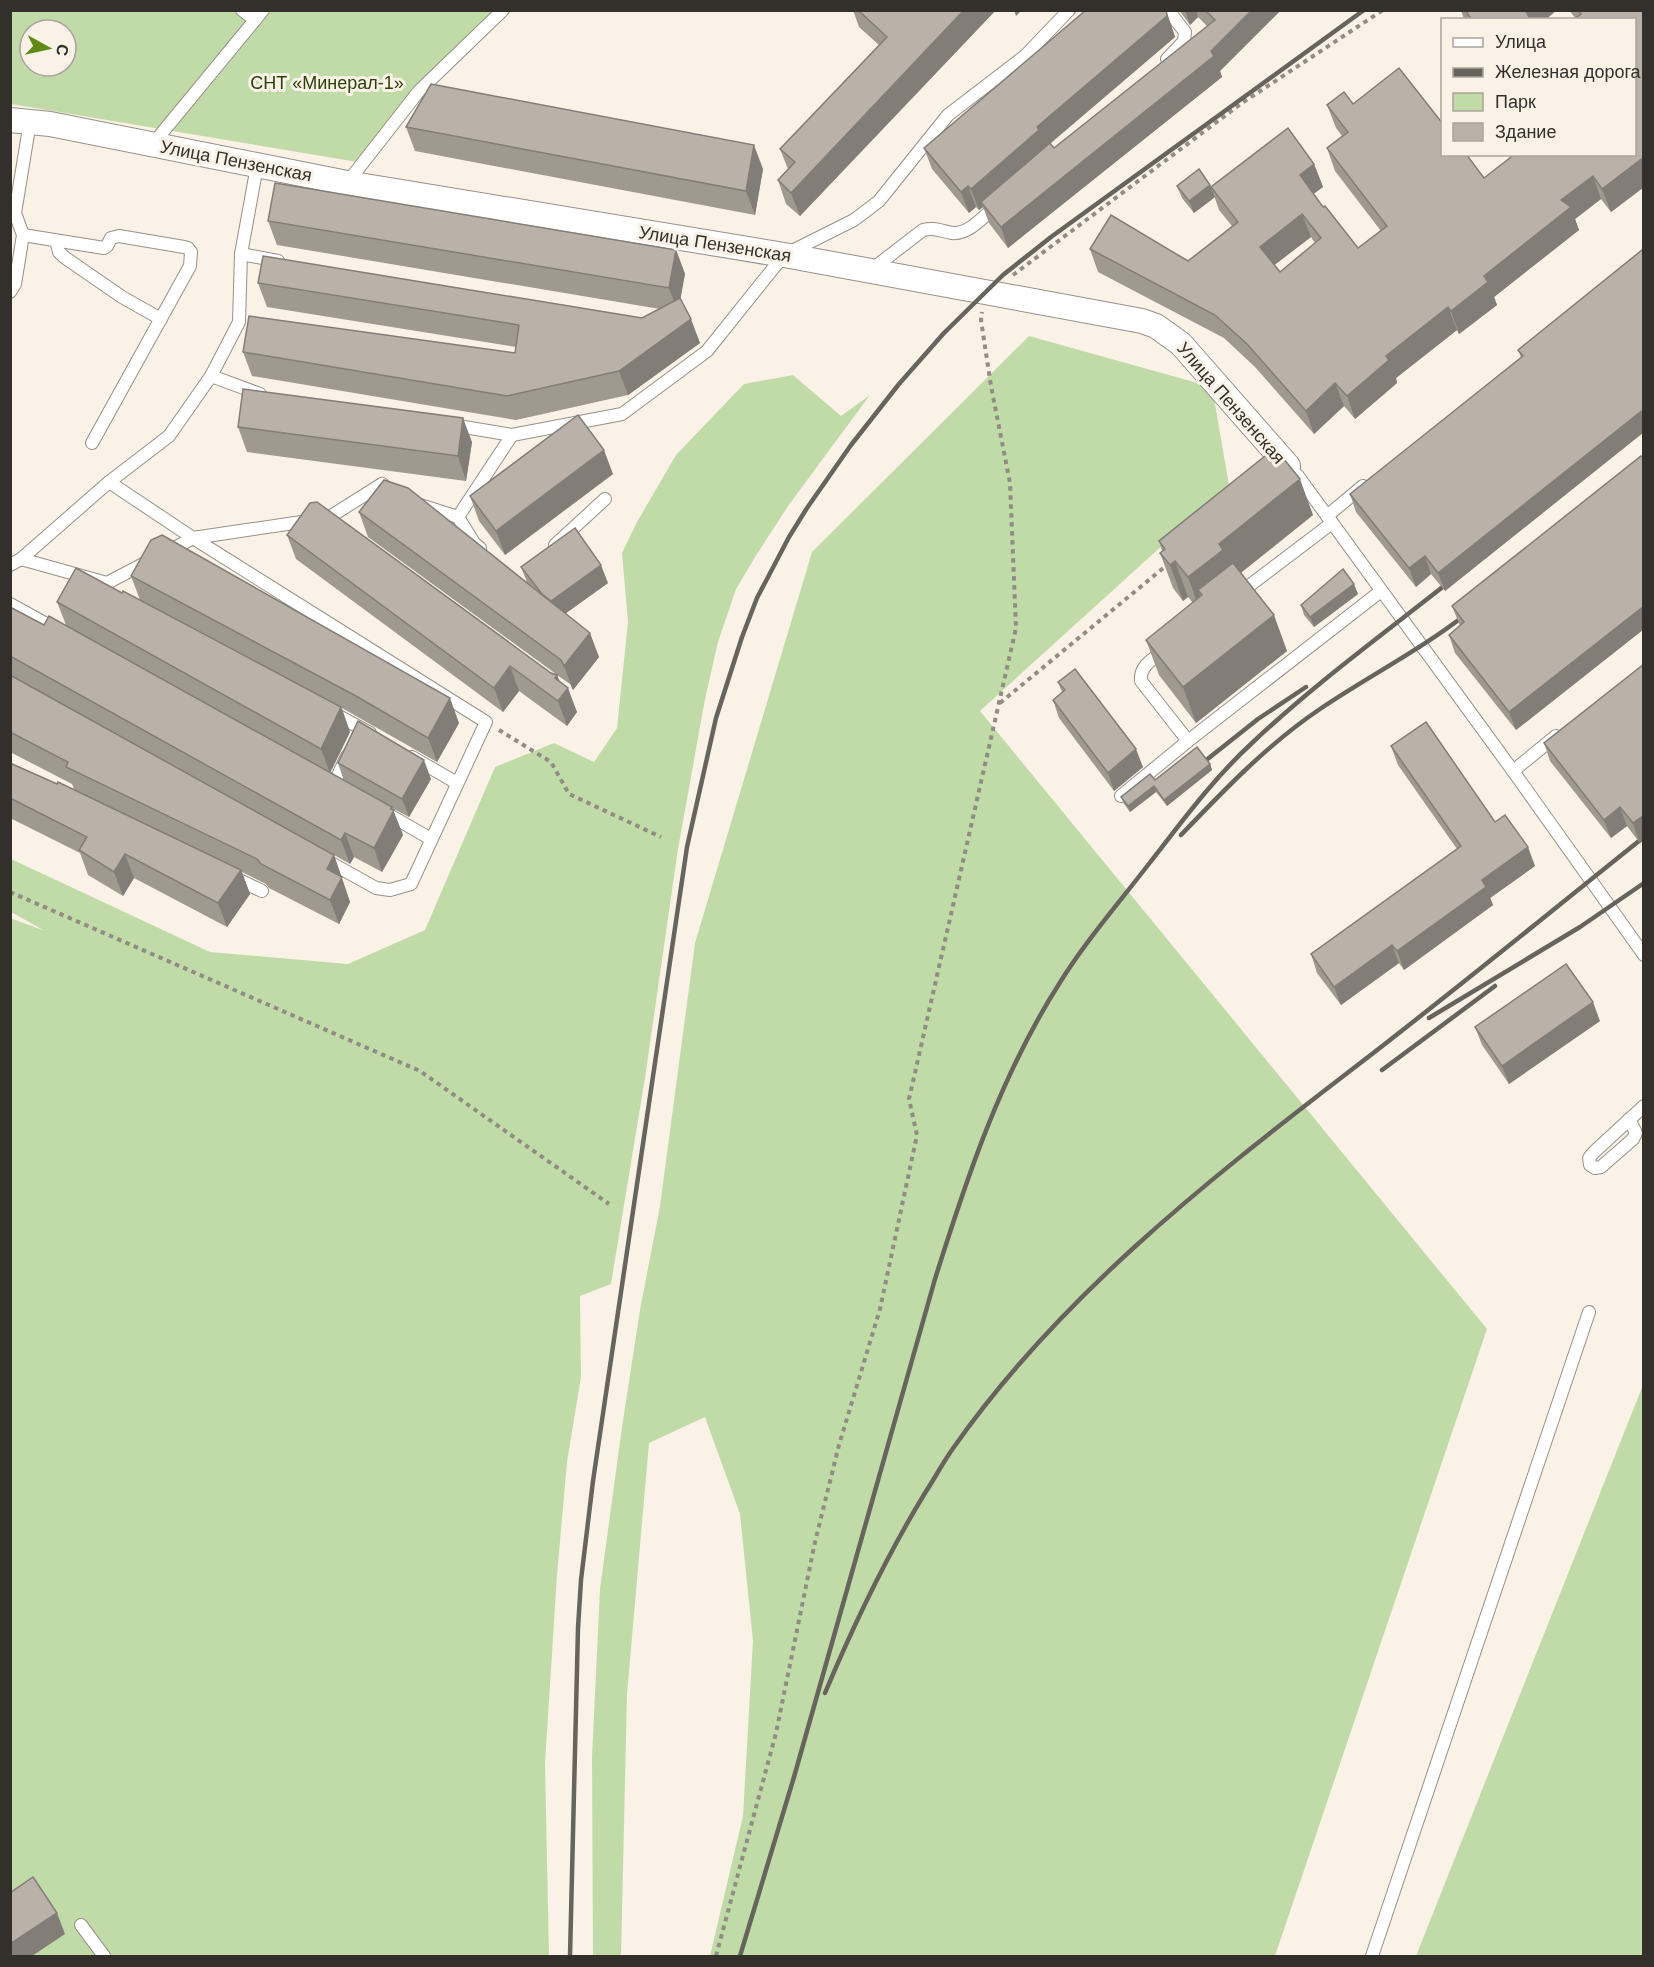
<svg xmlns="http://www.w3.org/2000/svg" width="1654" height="1967" font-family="Arial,sans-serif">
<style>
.green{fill:#c1dba8;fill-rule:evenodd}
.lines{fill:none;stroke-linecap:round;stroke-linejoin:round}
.service-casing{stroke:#979086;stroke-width:14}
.minor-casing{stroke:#979086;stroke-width:26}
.path{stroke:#918c84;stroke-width:4;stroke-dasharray:4.5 4.5;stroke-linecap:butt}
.service{stroke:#fff;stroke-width:12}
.minor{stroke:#fff;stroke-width:24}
.rail{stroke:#67635d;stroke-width:4.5}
.wall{fill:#a09990;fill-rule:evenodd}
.shaded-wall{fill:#827d76}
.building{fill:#bab2a8;stroke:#827d76;stroke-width:1.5;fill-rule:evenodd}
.labels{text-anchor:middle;stroke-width:6;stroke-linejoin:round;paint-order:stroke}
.park-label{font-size:18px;fill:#2b420b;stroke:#faf2e7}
.street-label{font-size:18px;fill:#33302c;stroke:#faf2e7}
</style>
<rect width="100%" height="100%" fill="#faf2e7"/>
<g class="green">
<path d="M10 11H500L357 162 11 104ZM30 30H66V66H30Z"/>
<path d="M1029 336 1212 387 1229 485 980 711 1487 1329 1275 1956H710L743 1816 753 1641 740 1514 705 1417 649 1443 627 1694 621 1956H593L592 1757 600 1589 622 1427 640 1310 660 1206 695 943 812 552Z"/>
<path d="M793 375 841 416 870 395 788 506 757 554 736 589 718 642 705 699 678 849 645 1078 611 1284 580 1296 581 1377 567 1462 557 1575 545 1763 549 1956H11L10 918 45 931 11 912V859L210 952 348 964 425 930 495 767 554 743 594 762 617 728 628 622 622 553 637 522 676 455 744 384Z"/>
<path d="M1643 1385V1956H1416Z"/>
</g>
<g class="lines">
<defs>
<g id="service">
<path d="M255 20 263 10"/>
<path d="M1167 59 1184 41 1185 32 1168 10"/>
<path d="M152 145 255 20 242 10"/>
<path d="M347 183 419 91 503 10"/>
<path d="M23 235 104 248 107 246 111 238 119 236 184 247 188 248 191 252 190 266 92 443"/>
<path d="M56 241 59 252 64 257 122 297 161 319"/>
<path d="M241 254 278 261"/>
<path d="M871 270 923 230C934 227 941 231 952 233 969 235 985 215 997 205"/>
<path d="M10 292 15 284 23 235 15 213 30 122"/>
<path d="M211 376 260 394"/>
<path d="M452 425 512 435 622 414 707 351 784 255 854 220 879 201 948 115 1025 56 1069 10"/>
<path d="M1288 466 1298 476 1513 771 1644 955"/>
<path d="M109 482 193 538 486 722 411 884 390 890 376 888 324 859"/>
<path d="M420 505 458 517 474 543 480 548"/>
<path d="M1327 516 1363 486"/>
<path d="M458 517 512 435"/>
<path d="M555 545 605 499"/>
<path d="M167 552 193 538 328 518 382 484 393 493"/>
<path d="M21 559 107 583 149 561"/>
<path d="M10 565 21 559 109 482 169 436 211 376 239 322 241 254 257 166"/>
<path d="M1237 595 1332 523"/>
<path d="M10 604 59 631"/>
<path d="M1166 649C1155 658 1139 665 1141 681L1188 741"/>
<path d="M333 713 370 733"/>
<path d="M412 757 457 783"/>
<path d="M1513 771 1556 736"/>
<path d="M334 784 347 756"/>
<path d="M1121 796 1188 741 1381 591"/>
<path d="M384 812 431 839"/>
<path d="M233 877 262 891"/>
<path d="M1629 1119 1636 1133 1633 1139 1601 1167 1595 1168 1590 1165 1589 1158 1594 1152 1644 1106"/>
<path d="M81 1925 104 1956"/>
<path d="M1372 1956 1589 1312"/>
</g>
<path id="minor" d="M10 120 50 124 347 183 784 255 1142 321 1156 326 1181 344 1288 466 1280 472"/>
</defs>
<use href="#service" class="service-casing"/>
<use href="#minor" class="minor-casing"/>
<g class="path">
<path d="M1013 275 1242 103 1383 10"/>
<path d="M1000 703 1167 565"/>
<path d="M499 730 551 762 569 794 661 837"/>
<path d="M10 892 420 1071 609 1204"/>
<path d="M716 1956 776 1733 815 1542 839 1445 880 1309 917 1135 909 1099 1016 628 1010 483 991 386 981 320 982 312"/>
</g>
<use href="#service" class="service"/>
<use href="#minor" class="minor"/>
<g class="rail">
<path d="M1195 769 1258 719 1306 687"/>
<path d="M1181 835C1224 790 1268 744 1320 709 1369 676 1422 649 1469 612"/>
<path d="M1429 1018 1580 927 1644 883"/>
<path d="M1382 1070 1495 986"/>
<path d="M825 1693C854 1624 886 1557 925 1493 935 1478 943 1462 954 1447 1058 1299 1203 1184 1346 1074 1447 997 1545 916 1644 837"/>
<path d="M570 1956 578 1628 581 1580 593 1481 687 847 716 718 742 637 757 598 789 537 807 508 851 445 899 384 944 333 1003 275 1051 237 1364 10"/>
<path d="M740 1956 794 1777 935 1279C967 1177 1001 1075 1059 984 1085 942 1118 904 1148 865 1181 823 1212 780 1251 744 1314 684 1386 632 1454 578"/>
</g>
</g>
<g class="wall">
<path d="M853 10H996L800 216 786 204 778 180 788 169 780 149 879 45 859 27Z"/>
<path d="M1166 10 1175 37 1050 144 1054 148 1207 26 1198 17 1190 25 1179 10H1281L1220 71 1222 77 1008 248 989 223 983 207 979 210 976 207 969 213 932 169 924 148Z"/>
<path d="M1461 10H1557L1545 20H1464Z"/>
<path d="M1569 10H1644V187L1611 212 1601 199 1575 219 1579 230 1494 297 1497 305 1459 334 1457 330 1396 378 1397 383 1355 419 1344 406 1314 434 1255 367 1224 338 1098 272 1090 249 1188 261 1232 226 1219 210 1211 187 1314 164 1323 187 1313 194 1323 207 1358 248 1381 231 1335 171 1327 148 1342 136 1336 128 1327 105 1353 104 1484 178 1635 154 1575 18ZM1311 237 1315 243 1280 272 1274 265Z"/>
<path d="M406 127 763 169 755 215 415 151Z"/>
<path d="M1210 185 1215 197 1194 213 1182 198 1177 186Z"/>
<path d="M268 221 676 250 685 274 680 298 700 343 628 395 516 420 252 376 243 352 515 353 516 347 267 307 258 283 642 318 660 309 277 245Z"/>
<path d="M1644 247V432L1445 591 1431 574 1416 587 1356 512 1350 494 1521 357 1518 350 1642 250Z"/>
<path d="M238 427 472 442 466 481 247 452Z"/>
<path d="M1644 458V629L1516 730 1455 653 1449 635 1460 626 1452 606Z"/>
<path d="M613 474 505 555 479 521 470 496Z"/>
<path d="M359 512 527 582 521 567 608 583 566 613 599 657 573 690 570 684 557 675 560 682 577 712 567 726 519 691 503 712 296 559 287 535 551 673 556 674 368 537Z"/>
<path d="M1313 515 1241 573 1287 651 1196 723 1159 675 1146 640 1193 603 1188 597 1183 601 1173 588 1160 553 1162 551 1159 541Z"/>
<path d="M131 576 459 723 437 762 342 708 350 732 330 773 344 781 338 763 431 779 409 817 392 808 403 835 382 872 354 857 350 864 334 855 350 902 339 924 269 888 266 884 242 872 250 894 227 927 134 878 123 896 88 875 80 853 10 818V763L57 784 74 789 72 784 10 752V607L44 625H66L57 602 122 593 140 600Z"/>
<path d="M1358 594 1314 627 1304 615 1301 605Z"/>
<path d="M1644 664V839L1639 842 1627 826 1611 838 1550 761 1544 743Z"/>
<path d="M1058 682 1143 767 1114 791 1059 718 1053 700 1062 692Z"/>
<path d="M1391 746 1495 822 1535 866 1490 898 1493 905 1404 970 1399 963 1341 1005 1317 973 1311 954 1457 849 1398 765Z"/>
<path d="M1210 764 1212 770 1167 806 1156 792 1130 812 1124 804 1121 797 1155 780Z"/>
<path d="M1600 1021 1509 1084 1482 1045 1475 1027Z"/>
</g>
<g class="shaded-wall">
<path d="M964 10H996L800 216 791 193Z"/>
<path d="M1014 10H1022L1016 16Z"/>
<path d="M1166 10 1175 37 981 202 983 207 979 210 971 189 1037 127Z"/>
<path d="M1185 10H1196L1198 17 1190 25Z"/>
<path d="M1252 10H1281L1220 71 1222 77 1008 248 1001 227 1211 51Z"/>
<path d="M1523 10H1557L1545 20H1527Z"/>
<path d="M754 145 763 169 755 215 746 191Z"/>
<path d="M1644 157V187L1611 212 1602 189Z"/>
<path d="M1314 164 1323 187 1308 198 1300 175Z"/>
<path d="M1593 176 1601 199 1575 219 1579 230 1494 297 1497 305 1459 334 1451 311 1484 276 1561 200Z"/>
<path d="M1210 185 1215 197 1194 213 1189 201Z"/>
<path d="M968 186 976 207 969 213 961 192Z"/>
<path d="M1302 214 1311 237 1268 270 1260 247Z"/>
<path d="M676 250 685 274 678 312 669 288Z"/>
<path d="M1448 307 1457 330 1396 378 1397 383 1355 419 1347 396 1386 356Z"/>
<path d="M691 319 700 343 628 395 619 371Z"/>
<path d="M1335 383 1344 406 1314 434 1306 411Z"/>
<path d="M1644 409V432L1445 591 1438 573Z"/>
<path d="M463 418 472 442 466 481 458 456Z"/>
<path d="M604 450 613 474 505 555 496 531Z"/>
<path d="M1300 479 1313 515 1234 578 1202 595 1198 590 1205 609 1201 613 1188 577 1219 544Z"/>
<path d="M1425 556 1431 574 1416 587 1409 568Z"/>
<path d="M1175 561 1188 597 1183 601 1170 565Z"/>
<path d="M601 565 608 583 555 621 549 603Z"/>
<path d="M1354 584 1358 594 1314 627 1310 617Z"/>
<path d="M1644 606V629L1516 730 1509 712Z"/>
<path d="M1274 615 1287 651 1196 723 1183 687Z"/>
<path d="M590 633 599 657 573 690 564 666Z"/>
<path d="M510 666 519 691 503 712 494 688Z"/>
<path d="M557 675 564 693 568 688 577 712 567 726 558 701 555 678Z"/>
<path d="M450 698 459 723 437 762 428 738Z"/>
<path d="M341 707 350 732 330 773 321 749Z"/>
<path d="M1136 749 1143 767 1114 791 1108 773Z"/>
<path d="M424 760 431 779 409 817 402 799Z"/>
<path d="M1210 764 1212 770 1167 806 1164 800Z"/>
<path d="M1154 786 1156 792 1130 812 1128 806Z"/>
<path d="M392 807 403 835 382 872 374 848Z"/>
<path d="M1620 807 1627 826 1611 838 1604 820Z"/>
<path d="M1644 815V839L1639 842 1633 823Z"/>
<path d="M345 833 354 857 350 864 341 840Z"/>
<path d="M1528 847 1535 866 1490 898 1493 905 1404 970 1397 951 1482 880Z"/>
<path d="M125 854 134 878 123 896 114 872Z"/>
<path d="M334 855 350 902 339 924 330 900 327 869Z"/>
<path d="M241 870 250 894 227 927 218 903Z"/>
<path d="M1392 945 1399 963 1341 1005 1334 987Z"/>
<path d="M1593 1002 1600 1021 1509 1084 1502 1066Z"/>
<path d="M57 1913 65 1934 32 1956H10V1944Z"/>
</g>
<g class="building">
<path d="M858 10H964L791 193 778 180 795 162 780 149 887 37Z"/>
<path d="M1086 10H1166L1167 16 1037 127 1039 130 971 189 968 186 961 192 924 148Z"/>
<path d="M1205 10H1252L1211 51 1214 56 1001 227 981 202 1050 143 1054 148 1215 20Z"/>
<path d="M1465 10H1525L1531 20H1472Z"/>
<path d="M1578 10H1644V157L1602 189 1593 176 1561 200 1571 207 1484 276 1488 282 1451 311 1448 307 1386 356 1389 360 1347 396 1335 383 1306 411 1247 344 1215 315 1090 249 1111 215 1188 261 1238 222 1211 187 1288 128 1314 164 1300 175 1323 207 1325 206 1358 248 1387 226 1327 148 1348 132 1327 105 1344 92 1353 104 1399 68 1443 124V154H1466L1484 178 1515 154H1635V20H1573L1581 14ZM1302 214 1321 238 1280 272 1260 247Z"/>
<path d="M431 84 754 145 746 191 406 127Z"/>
<path d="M1199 169 1210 185 1189 201 1177 186Z"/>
<path d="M275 183 676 250 669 288 268 221Z"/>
<path d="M1644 247V409L1438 573 1425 556 1409 568 1350 494 1523 356 1518 350 1642 250Z"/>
<path d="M263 256 642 318 680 298 691 319 619 371 507 396 243 352 249 316 515 353 519 325 258 283Z"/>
<path d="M243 389 463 418 458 456 238 427Z"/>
<path d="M578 415 604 450 496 531 470 496Z"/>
<path d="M1275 448 1300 479 1219 544 1223 550 1188 577 1175 561 1170 565 1160 553 1165 549 1159 541Z"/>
<path d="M1641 456 1644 458V606L1509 712 1449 635 1464 622 1452 606Z"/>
<path d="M384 480 408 488 590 633 564 666 561 660 359 512Z"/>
<path d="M317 502 551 673 557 675 555 678 568 688 558 701 510 666 494 688 287 535 310 503Z"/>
<path d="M575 528 601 565 551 601 542 594 521 567Z"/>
<path d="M162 535 450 698 428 738 356 696 131 576 151 540Z"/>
<path d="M1233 563 1274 615 1183 687 1146 640 1202 595 1198 590Z"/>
<path d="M76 568 122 593 123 591 341 707 321 749 57 602Z"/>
<path d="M1343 569 1354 584 1310 617 1301 605Z"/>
<path d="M10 607 44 625 49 616 392 807 391 809 394 810 374 848 345 833 341 840 10 656Z"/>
<path d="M1644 664V815L1633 823 1620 807 1604 820 1544 743Z"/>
<path d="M1075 669 1136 749 1108 773 1053 700 1065 690 1058 682Z"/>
<path d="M10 675 334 855 327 869 342 877 330 900 261 864 257 859 66 767 68 762 10 732Z"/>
<path d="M358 721 424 760 402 799 338 763Z"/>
<path d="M1426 722 1495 822 1505 815 1528 847 1482 880 1486 887 1397 951 1392 945 1334 987 1311 954 1461 846 1391 746Z"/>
<path d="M1197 747 1210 764 1164 800 1154 786 1128 806 1121 797 1150 774 1155 780Z"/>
<path d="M10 763 57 784 58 782 241 870 218 903 125 854 114 872 79 850 87 837 10 798Z"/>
<path d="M1566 964 1593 1002 1502 1066 1475 1027Z"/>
<path d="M33 1877 57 1913 10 1944V1893Z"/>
</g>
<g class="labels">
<g class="park-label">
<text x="327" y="89">СНТ «Минерал-1»</text>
</g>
<g class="street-label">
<text transform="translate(236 161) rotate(11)" y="6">Улица Пензенская</text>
<text transform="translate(715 244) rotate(9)" y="6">Улица Пензенская</text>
<text transform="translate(1231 403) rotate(49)" y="6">Улица Пензенская</text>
</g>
</g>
<rect width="1654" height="1967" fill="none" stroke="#33302c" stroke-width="24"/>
<rect x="1441" y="18" width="195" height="138" fill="#faf2e7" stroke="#aaa49c" stroke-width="1.5"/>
<rect x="1453" y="38" width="30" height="9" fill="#ffffff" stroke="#aaa49c" stroke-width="1.5"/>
<text x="1495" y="48" font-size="18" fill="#33302c">Улица</text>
<rect x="1453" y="68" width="30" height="9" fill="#67635d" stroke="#aaa49c" stroke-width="1.5"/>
<text x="1495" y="78" font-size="18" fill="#33302c">Железная дорога</text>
<rect x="1453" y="93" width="30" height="18" fill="#c1dba8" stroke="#aaa49c" stroke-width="1.5"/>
<text x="1495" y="108" font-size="18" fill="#33302c">Парк</text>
<rect x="1453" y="123" width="30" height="18" fill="#bab2a8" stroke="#aaa49c" stroke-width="1.5"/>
<text x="1495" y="138" font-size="18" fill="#33302c">Здание</text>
<g transform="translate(48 48) rotate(98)"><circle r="28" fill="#faf2e7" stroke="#aaa49c" stroke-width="1.5"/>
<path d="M0-4.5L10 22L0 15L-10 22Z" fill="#5f8a19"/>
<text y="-9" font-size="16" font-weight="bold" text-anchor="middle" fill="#33302c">С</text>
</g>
</svg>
